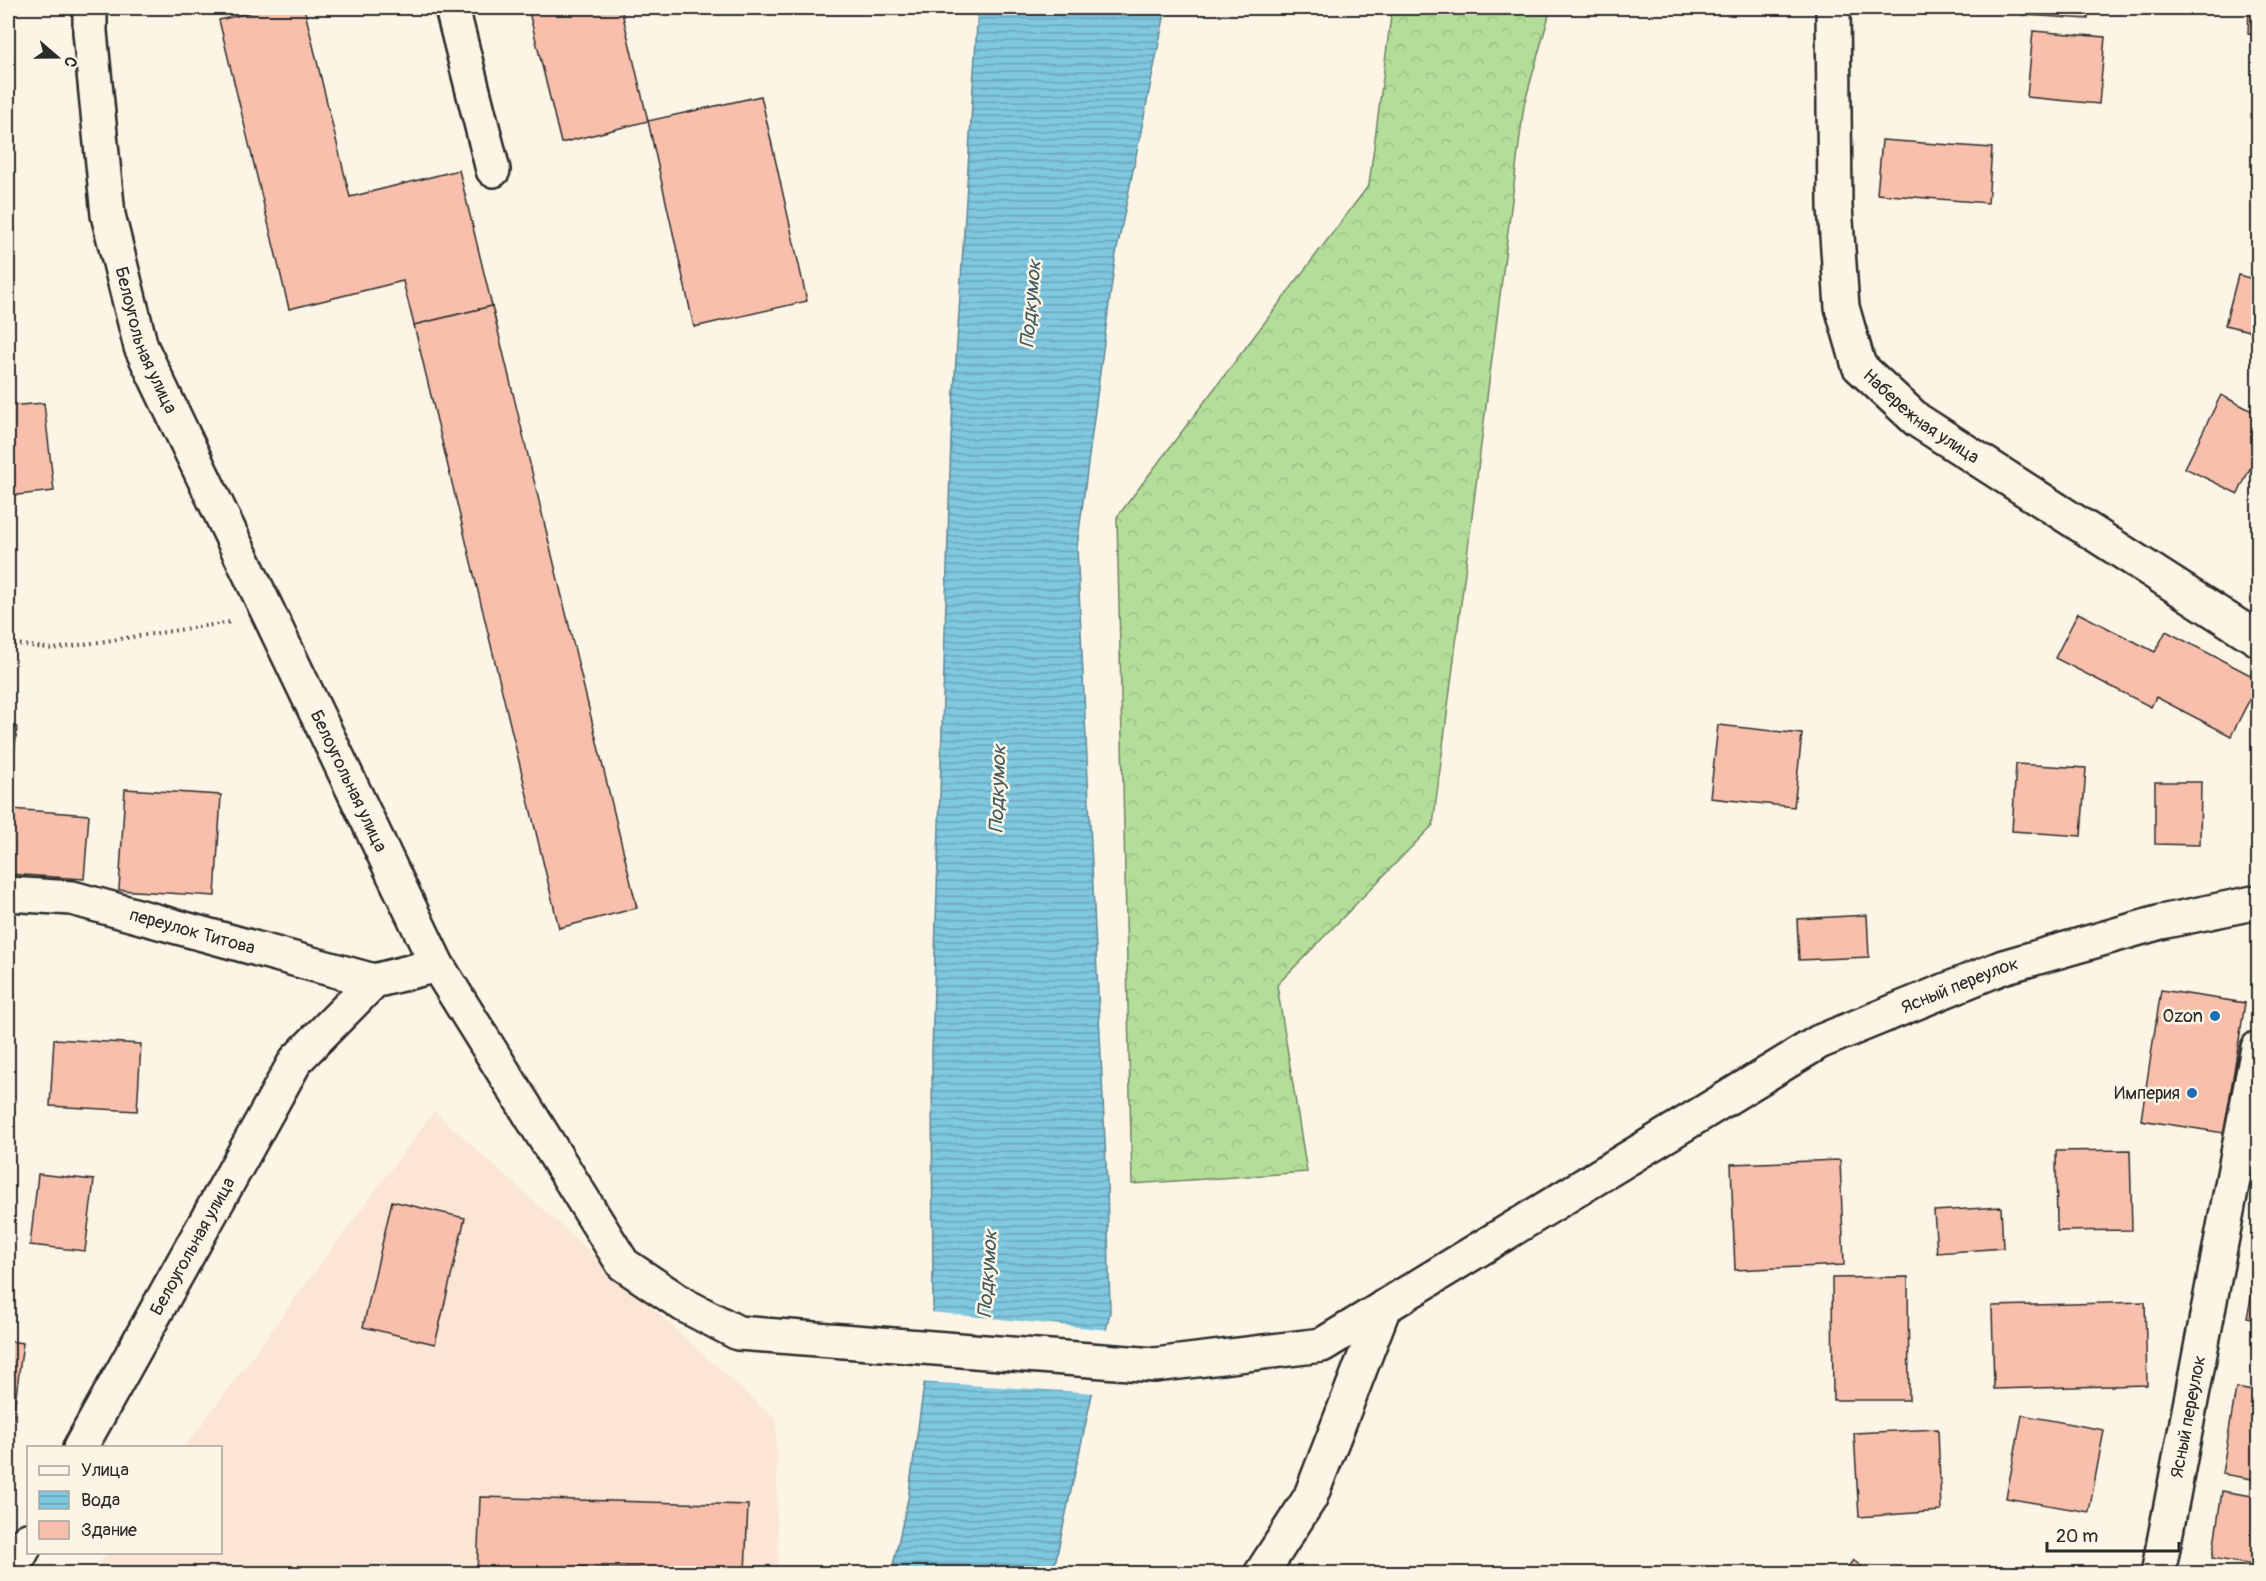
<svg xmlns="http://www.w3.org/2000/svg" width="2266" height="1581" font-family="Pangolin,sans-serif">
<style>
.built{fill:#fbe5d4}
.forest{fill:url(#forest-crowns);stroke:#708462;stroke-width:1.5}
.water{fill:url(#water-rules);stroke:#5e8998;stroke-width:1.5}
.pier{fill:#fcf5e5}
.building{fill:#f8c0ac;stroke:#2b2b2b;stroke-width:1.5}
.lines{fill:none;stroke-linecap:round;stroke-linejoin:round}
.minor-casing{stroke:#2b2b2b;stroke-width:38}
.path{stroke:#2b2b2b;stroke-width:4;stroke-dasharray:1.5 4.5;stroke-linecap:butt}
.minor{stroke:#fcf5e5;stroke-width:33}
.poi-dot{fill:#1f6fb2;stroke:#fcf5e5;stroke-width:2}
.labels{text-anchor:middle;stroke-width:5;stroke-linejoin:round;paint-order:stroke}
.street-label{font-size:18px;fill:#2b2b2b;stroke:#fcf5e5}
.poi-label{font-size:18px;fill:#2b2b2b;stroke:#fcf5e5;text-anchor:end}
.water-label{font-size:20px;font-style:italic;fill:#445a61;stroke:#fcf5e5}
</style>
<defs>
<pattern id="forest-crowns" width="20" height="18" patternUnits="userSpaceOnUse" patternTransform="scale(1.5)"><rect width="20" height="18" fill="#b4dd9a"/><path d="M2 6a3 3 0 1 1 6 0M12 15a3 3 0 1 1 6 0" fill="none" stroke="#9bbe85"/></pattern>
<pattern id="water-rules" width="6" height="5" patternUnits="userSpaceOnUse" patternTransform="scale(1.5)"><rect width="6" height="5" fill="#80c8e0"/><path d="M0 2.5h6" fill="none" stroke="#69a3b6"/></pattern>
</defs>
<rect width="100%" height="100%" fill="#fcf5e5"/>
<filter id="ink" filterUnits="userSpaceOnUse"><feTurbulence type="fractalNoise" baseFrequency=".0167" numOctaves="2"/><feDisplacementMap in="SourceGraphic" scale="12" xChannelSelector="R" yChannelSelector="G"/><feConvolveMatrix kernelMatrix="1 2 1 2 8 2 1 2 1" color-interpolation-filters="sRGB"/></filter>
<g filter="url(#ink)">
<path class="built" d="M434 1111 776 1420 778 1573 91 1574 107 1553 220 1552V1448L185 1447Z"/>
<path class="forest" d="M1392 8H1551L1524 105 1433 825 1277 985 1307 1172 1132 1184 1117 517 1369 185Z"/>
<path class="water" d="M978 8H1166L1115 259 1077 547 1107 1184 1110 1312 1053 1573 891 1574 908 1499 933 1321 932 1052 951 439Z"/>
<path class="pier" d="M930 1312 1109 1330 1096 1393 921 1382Z"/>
<g class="building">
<path d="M240 8H269L242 14Z"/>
<path d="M269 8H304L350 197 459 170 492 306 414 325 403 281 289 309 219 20Z"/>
<path d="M528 8H621L648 121 561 143Z"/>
<path d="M2024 8H2089L2088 19 2023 15Z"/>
<path d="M2249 8H2258V35L2248 34Z"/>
<path d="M2033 31 2105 37 2099 104 2027 97Z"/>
<path d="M761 96 807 301 694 327 648 121Z"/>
<path d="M1882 140 1992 148 1988 203 1877 194Z"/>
<path d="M2238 275 2258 280V333L2225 325Z"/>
<path d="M492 306 637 908 559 928 414 325Z"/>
<path d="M2221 395 2258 414V451L2238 494 2185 468Z"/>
<path d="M44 403 54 491 8 496V406Z"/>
<path d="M2078 613 2155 652 2166 631 2258 679V683L2231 736 2156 697 2151 707 2055 658Z"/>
<path d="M1718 725 1802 734 1794 807 1710 798Z"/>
<path d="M8 727H17L10 797H8Z"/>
<path d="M2016 764 2086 768 2081 836 2012 831Z"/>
<path d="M2155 782H2201L2200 845 2155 844Z"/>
<path d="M125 789 221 795 215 896 119 890Z"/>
<path d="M10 809 89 815 84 879 8 874Z"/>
<path d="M1867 915 1869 957 1799 960 1797 919Z"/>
<path d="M2161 990 2245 1003 2224 1133 2141 1120Z"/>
<path d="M54 1039 141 1044 137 1111 50 1106Z"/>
<path d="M2130 1150 2132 1230 2057 1231 2056 1151Z"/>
<path d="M1840 1160 1844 1265 1735 1270 1731 1164Z"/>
<path d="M38 1174 94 1180 85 1251 30 1245Z"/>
<path d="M392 1201 465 1218 435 1344 363 1327Z"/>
<path d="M2001 1207 2003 1248 1937 1253 1934 1211Z"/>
<path d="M2258 1263V1321L2247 1318Z"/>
<path d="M1908 1277 1909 1400H1833L1832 1278Z"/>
<path d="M2145 1302 2147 1385 1994 1389 1992 1306Z"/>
<path d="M8 1341 23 1343 11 1433 8 1432Z"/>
<path d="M2236 1388 2258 1392V1480L2222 1474Z"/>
<path d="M2022 1415 2104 1430 2089 1512 2006 1498Z"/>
<path d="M1938 1429 1941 1511 1859 1517 1854 1433Z"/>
<path d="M2222 1491 2258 1497V1566L2212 1558Z"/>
<path d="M480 1497 748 1505 745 1572 561 1566V1574H477Z"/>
<path d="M1853 1560 1871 1574H1843Z"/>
</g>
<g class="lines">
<defs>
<g id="minor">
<path id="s1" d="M90 8V32L108 215 141 347 437 965 623 1264 684 1305 738 1333 1155 1365 1322 1345 1819 1042 2003 967 2161 922 2258 902"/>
<path d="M452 8 493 170"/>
<path id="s2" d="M1833 8 1835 207 1842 307 1859 366 1917 420 2258 639"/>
<path id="s3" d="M8 894 72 898 374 981"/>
<path id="s4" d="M80 1448 296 1060 374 981 437 965"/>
<path d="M10 1574 28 1540"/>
<path d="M1261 1574 1310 1498 1384 1307"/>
<path id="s5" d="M2158 1574 2258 1048"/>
</g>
</defs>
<use href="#minor" class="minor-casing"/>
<path class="path" d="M8 643 53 649 231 622"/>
<use href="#minor" class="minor"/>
</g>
</g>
<g class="poi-dot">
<circle cx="2215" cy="1016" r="6"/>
<circle cx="2192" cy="1093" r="6"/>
</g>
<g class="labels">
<g class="street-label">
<text dy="6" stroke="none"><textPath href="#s1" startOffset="339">Белоугольная улица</textPath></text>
<text dy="6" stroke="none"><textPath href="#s2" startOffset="441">Набережная улица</textPath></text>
<text dy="6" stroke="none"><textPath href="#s1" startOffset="825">Белоугольная улица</textPath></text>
<text dy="6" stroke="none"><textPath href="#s3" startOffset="189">переулок Титова</textPath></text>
<text dy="6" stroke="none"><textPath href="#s1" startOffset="2836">Ясный переулок</textPath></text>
<text dy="6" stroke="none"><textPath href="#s4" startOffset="231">Белоугольная улица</textPath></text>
<text dy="6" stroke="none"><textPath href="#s5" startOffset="160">Ясный переулок</textPath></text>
</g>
<g class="poi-label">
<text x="2203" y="1022">Ozon</text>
<text x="2180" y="1099">Империя</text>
</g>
<g class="water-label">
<text transform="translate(1030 304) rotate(-85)" y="7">Подкумок</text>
<text transform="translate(997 789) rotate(-88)" y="7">Подкумок</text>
<text transform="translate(987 1274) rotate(-86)" y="7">Подкумок</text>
</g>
</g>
<rect width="2266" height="1581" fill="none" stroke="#fcf5e5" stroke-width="30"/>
<rect x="15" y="15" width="2236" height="1551" fill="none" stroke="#2b2b2b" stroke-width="2" filter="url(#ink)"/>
<rect x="27" y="1446" width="195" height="108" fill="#fcf5e5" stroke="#a8a49b" stroke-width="1.5"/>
<rect x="39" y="1466" width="30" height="9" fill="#fcf5e5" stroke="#a8a49b" stroke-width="1.5"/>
<text x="81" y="1476" font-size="18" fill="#2b2b2b">Улица</text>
<rect x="39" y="1491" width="30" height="18" fill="url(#water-rules)" stroke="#a8a49b" stroke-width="1.5"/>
<text x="81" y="1506" font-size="18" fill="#2b2b2b">Вода</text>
<rect x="39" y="1521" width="30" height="18" fill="#f8c0ac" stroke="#a8a49b" stroke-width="1.5"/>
<text x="81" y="1536" font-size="18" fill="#2b2b2b">Здание</text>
<g transform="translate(57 57) rotate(110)" stroke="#fcf5e5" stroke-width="4.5" paint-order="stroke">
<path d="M0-4.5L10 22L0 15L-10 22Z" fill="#2b2b2b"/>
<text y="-9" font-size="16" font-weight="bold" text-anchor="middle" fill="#2b2b2b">С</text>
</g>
<path d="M2047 1542v9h132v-9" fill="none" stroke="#2b2b2b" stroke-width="3"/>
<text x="2056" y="1542" font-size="18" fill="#2b2b2b" stroke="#fcf5e5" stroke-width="4.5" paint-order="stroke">20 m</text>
</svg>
